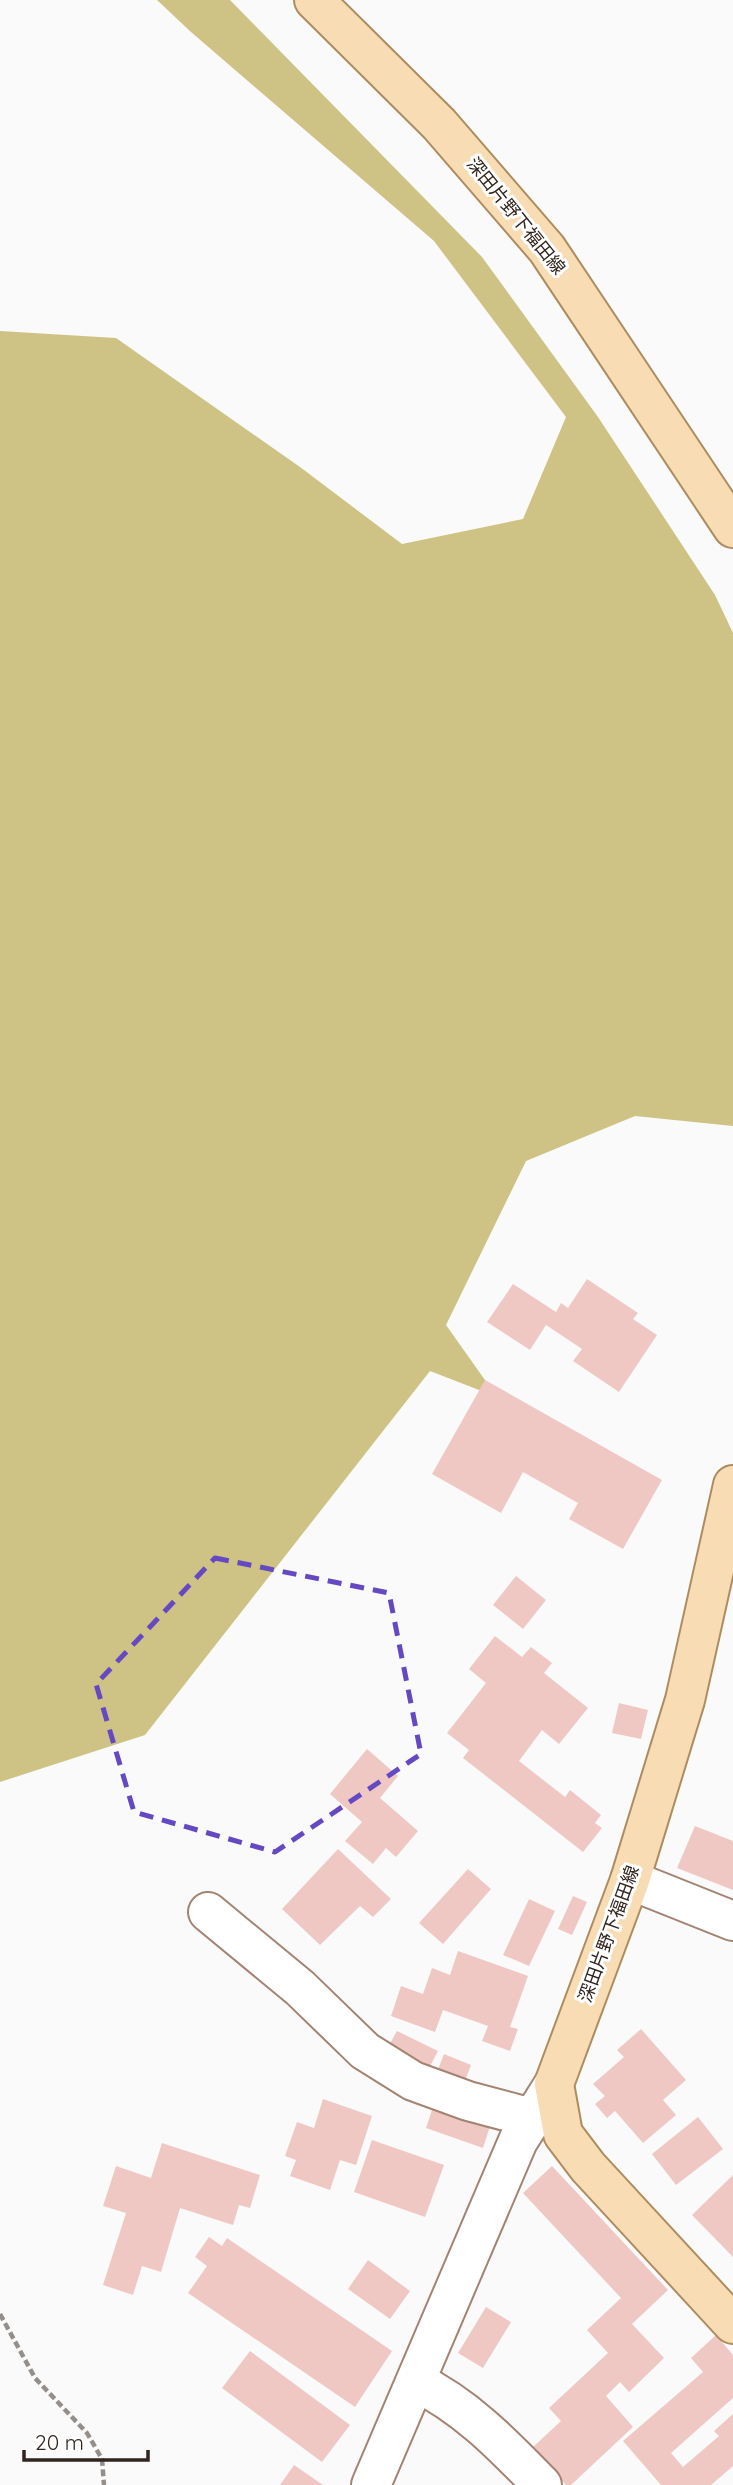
<svg xmlns="http://www.w3.org/2000/svg" width="733" height="2485" font-family="Quicksand,'Noto Sans JP',sans-serif">
<style>
.forest{fill:#cec285}
.building{fill:#f0c8c3}
.lines{fill:none;stroke-linecap:round;stroke-linejoin:round}
.minor-casing{stroke:#a38372;stroke-width:42}
.major-casing{stroke:#af8c5f;stroke-width:42}
.path{stroke:#958f8b;stroke-width:4.5;stroke-dasharray:7 3.5;stroke-linecap:butt}
.minor{stroke:#fff;stroke-width:38}
.major{stroke:#f8dcb4;stroke-width:38}
.marked{fill:none;stroke:#6549c2;stroke-width:5;stroke-dasharray:14 9;stroke-linejoin:round}
.labels{text-anchor:middle;stroke-width:6;stroke-linejoin:round;paint-order:stroke}
.street-label{font-size:18px;fill:#32251e;stroke:#fff}
</style>
<rect width="100%" height="100%" fill="#fafafa"/>
<path class="forest" d="M157 0H230L482 257 598 417 715 595 733 633V1126L635 1116 526 1161 446 1325 497 1397 430 1371 145 1735 0 1782V331L116 338 300 467 402 544 523 519 566 417 434 241 191 32Z"/>
<g class="building">
<path d="M587 1279 638 1313 633 1319 657 1335 619 1392 573 1361 582 1349 546 1325 530 1350 487 1322 513 1284 556 1312 561 1303 568 1308Z"/>
<path d="M485 1380 662 1480 623 1549 569 1519 578 1503 523 1472 501 1513 432 1474Z"/>
<path d="M516 1576 546 1600 523 1629 493 1605Z"/>
<path d="M495 1636 522 1657 531 1647 552 1663 544 1673 588 1708 559 1744 542 1730 519 1761 565 1797 570 1790 601 1815 595 1823 602 1828 583 1852 463 1758 469 1750 447 1733 486 1683 469 1669Z"/>
<path d="M619 1703 648 1710 641 1739 612 1733Z"/>
<path d="M367 1749 398 1776 380 1798 418 1831 396 1857 386 1848 373 1864 345 1841 362 1822 330 1794Z"/>
<path d="M695 1826 733 1841V1890L677 1868Z"/>
<path d="M338 1849 391 1899 373 1917 360 1906 320 1945 282 1909Z"/>
<path d="M468 1869 491 1889 443 1944 419 1923Z"/>
<path d="M573 1896 587 1902 572 1935 558 1929Z"/>
<path d="M529 1899 555 1911 529 1966 503 1955Z"/>
<path d="M458 1951 528 1976 510 2027 518 2029 510 2051 482 2041 488 2026 443 2010 435 2032 391 2016 401 1986 423 1994 432 1968 450 1975Z"/>
<path d="M641 2029 686 2080 663 2100 676 2115 643 2143 615 2111 607 2118 595 2104 605 2096 593 2084 624 2057 617 2050Z"/>
<path d="M397 2031 438 2051 428 2070 387 2049Z"/>
<path d="M444 2054 471 2065 463 2086 436 2075Z"/>
<path d="M323 2099 372 2116 356 2165 340 2160 330 2190 290 2176 296 2160 285 2156 297 2122 314 2128Z"/>
<path d="M434 2104 491 2123 483 2148 426 2128Z"/>
<path d="M698 2117 723 2149 676 2185 652 2154Z"/>
<path d="M372 2140 444 2165 425 2217 354 2192Z"/>
<path d="M162 2143 260 2175 250 2208 239 2205 233 2225 180 2208 161 2272 142 2266 133 2295 103 2285 126 2213 103 2206 116 2166 151 2178Z"/>
<path d="M552 2166 668 2290 632 2324 664 2358 629 2392 620 2382 606 2396 633 2427 571 2485H566L532 2448 561 2421 549 2408 608 2353 587 2330 621 2298 523 2193Z"/>
<path d="M733 2175V2257L692 2215Z"/>
<path d="M209 2237 222 2246 227 2238 392 2351 355 2407 188 2293 207 2266 195 2257Z"/>
<path d="M368 2260 410 2291 390 2319 348 2289Z"/>
<path d="M486 2307 511 2322 483 2368 458 2353Z"/>
<path d="M716 2335 733 2355V2398L671 2453 683 2467 719 2436 714 2431 733 2414V2466L711 2485H661L623 2441 703 2372 691 2358Z"/>
<path d="M250 2351 350 2425 322 2462 222 2388Z"/>
<path d="M294 2465 323 2485H280Z"/>
</g>
<g class="lines">
<defs>
<g id="minor">
<path d="M630 1880 733 1921"/>
<path d="M208 1912 300 1988 365 2051 413 2081 468 2101 532 2118"/>
<path d="M416 2382C466 2406 504 2446 542 2485"/>
<path d="M371 2485 518 2141 554 2084"/>
</g>
<g id="major">
<path d="M314 0 439 124 547 249 733 528"/>
<path d="M733 1485 685 1700 630 1880 554 2084 563 2134 588 2167 733 2324"/>
</g>
</defs>
<use href="#minor" class="minor-casing"/>
<use href="#major" class="major-casing"/>
<path class="path" d="M0 2314 35 2378 87 2433 102 2459 104 2485"/>
<use href="#minor" class="minor"/>
<use href="#major" class="major"/>
</g>
<path class="marked" d="M215 1558 389 1593 421 1754 275 1852 134 1812 96 1684Z"/>
<g class="labels">
<g class="street-label">
<text transform="translate(516 216) rotate(51)" y="6">深田片野下福田線</text>
<text transform="translate(609 1934) rotate(-70)" y="6">深田片野下福田線</text>
</g>
</g>
<path d="M24 2450v10h124v-10" fill="none" stroke="#32251e" stroke-width="3.5"/>
<text x="35" y="2450" font-size="21" fill="#32251e" stroke="#ffffff" stroke-width="5" paint-order="stroke">20 m</text>
</svg>
